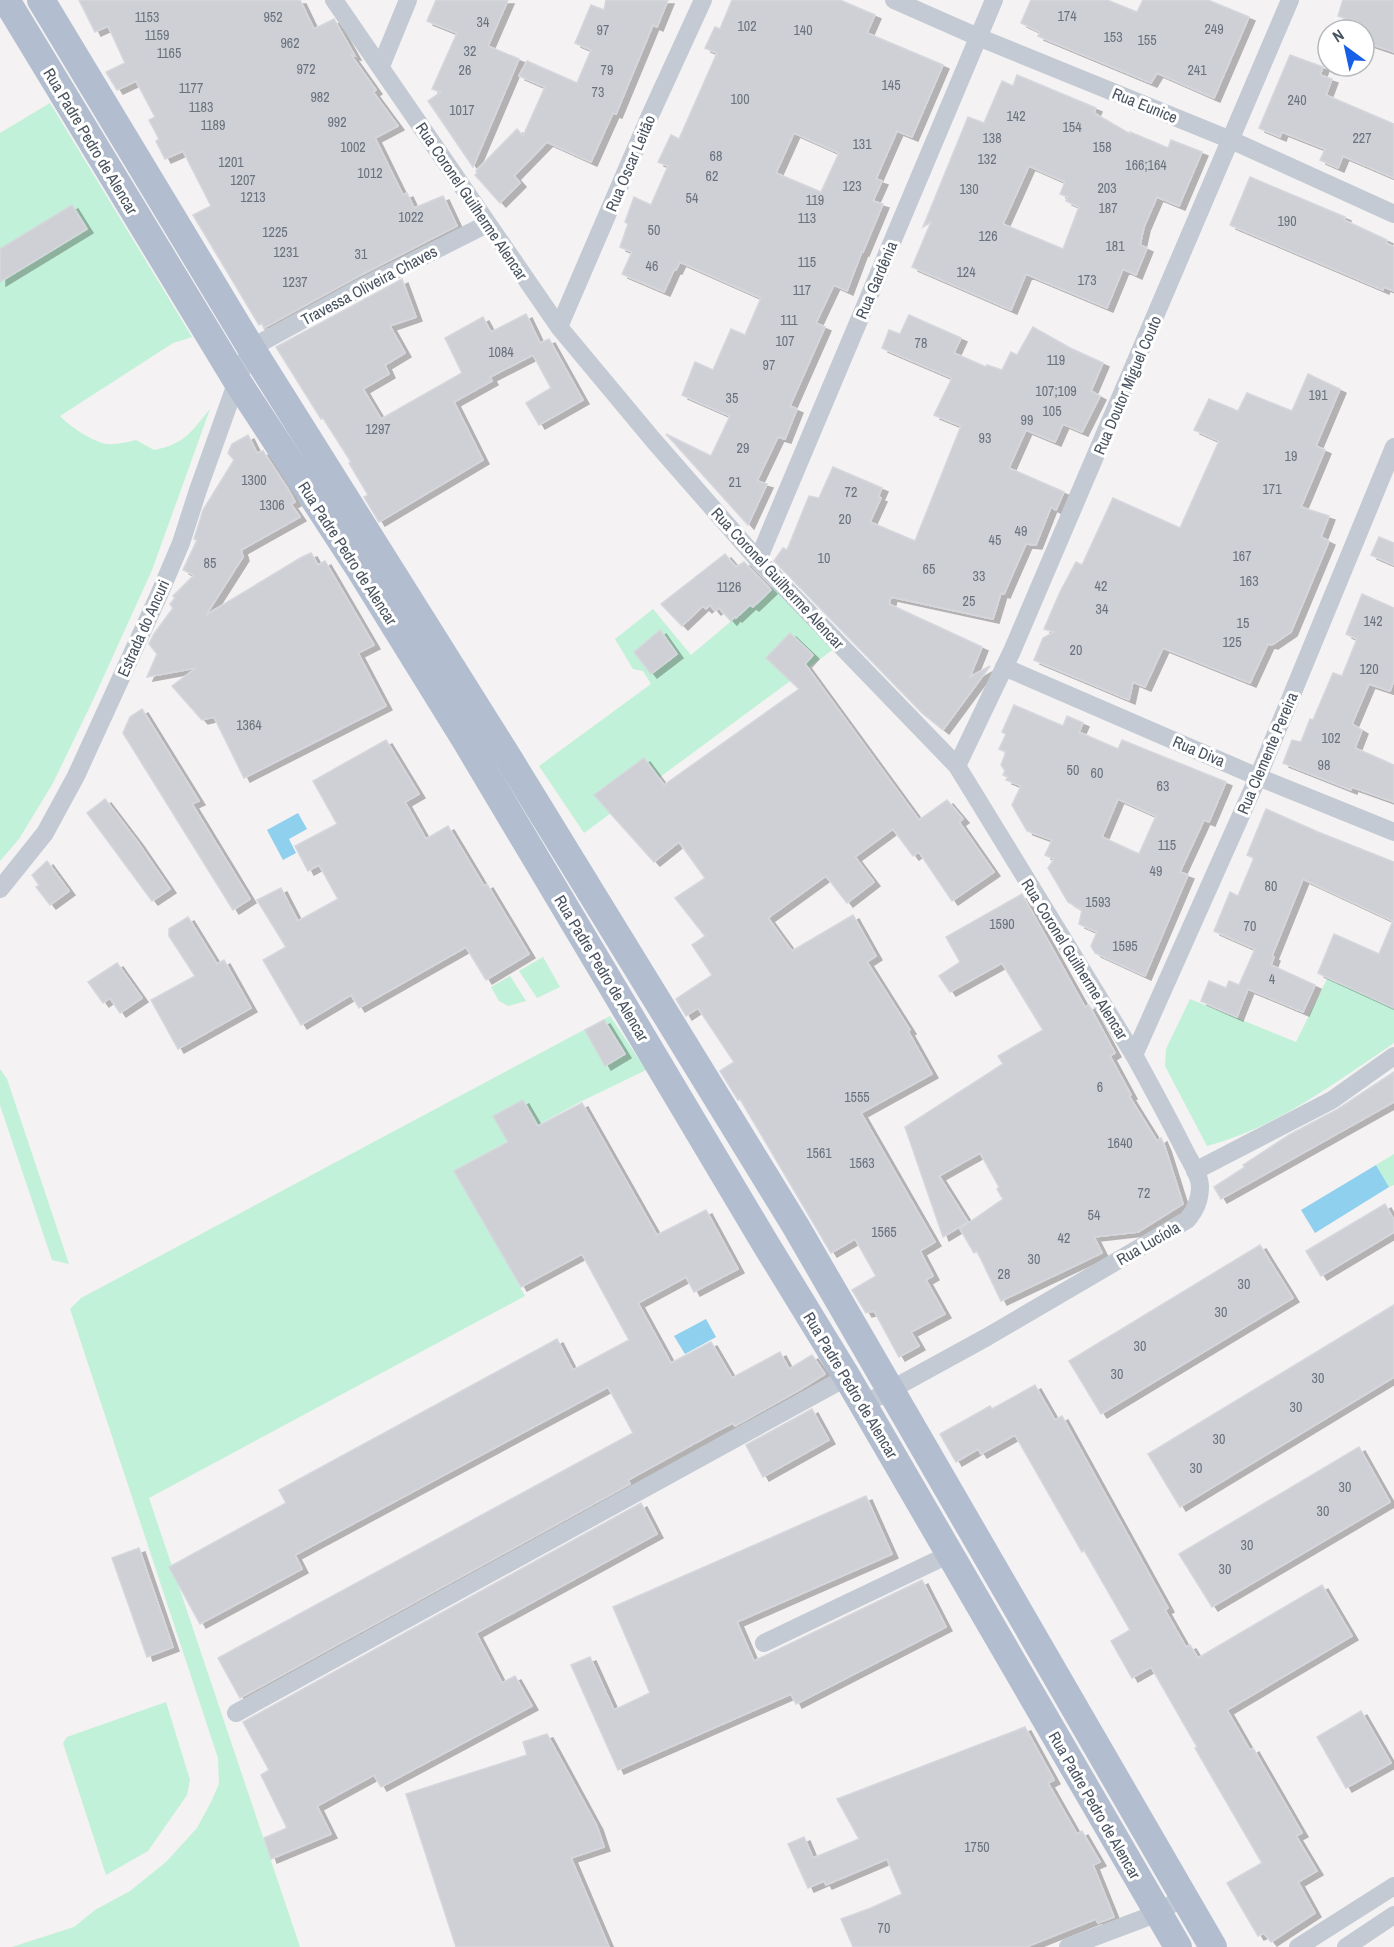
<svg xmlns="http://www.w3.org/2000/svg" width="1394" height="1947" font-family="'Archivo Narrow',sans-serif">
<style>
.green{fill:#c1f1d8}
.water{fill:#8ed0ee}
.building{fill:#ced0d6;stroke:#d6d7dd;stroke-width:1.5;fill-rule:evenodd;filter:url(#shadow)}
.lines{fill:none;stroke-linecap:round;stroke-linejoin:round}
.street{stroke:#c3cad3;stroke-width:18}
.primary{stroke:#b2bed0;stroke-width:28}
.labels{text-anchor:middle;stroke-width:6;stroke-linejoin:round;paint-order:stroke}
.number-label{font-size:14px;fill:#6a727e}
.street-label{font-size:16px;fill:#495360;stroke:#fff}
</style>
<defs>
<filter id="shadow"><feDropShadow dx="6" dy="4" stdDeviation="0" flood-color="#0004"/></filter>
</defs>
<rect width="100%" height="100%" fill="#f4f2f2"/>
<g class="green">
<path d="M50 103 192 337 173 343 60 416C69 426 93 442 107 444 117 445 127 442 136 440L154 450C185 444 191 432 210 409L152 570 93 700 53 783 19 839 0 861V133Z"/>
<path d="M773 586 835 648 584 833 539 766 651 684 643 671 633 669 615 639 653 609 691 655Z"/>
<path d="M543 957 560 987 537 998 519 971Z"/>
<path d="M510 976 526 1001 508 1006 499 1001 491 987Z"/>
<path d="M1327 979 1394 1006V1043C1336 1082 1276 1128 1207 1146L1165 1066 1166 1049 1190 999 1296 1042Z"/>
<path d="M610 1016 646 1070 580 1102 455 1170 525 1296 149 1498 300 1947H12L74 1927 95 1910 130 1891 166 1862 197 1828 211 1802 219 1784 218 1758 70 1309 81 1298Z"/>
<path d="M0 1069 7 1079 69 1264 52 1260 0 1105Z"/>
<path d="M1394 1154V1185L1389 1187 1376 1165Z"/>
<path d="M166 1702 190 1780 187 1795 148 1851 106 1875 63 1743 67 1737Z"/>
</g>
<g class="water">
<path d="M298 813 307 829 289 839 296 853 283 860 267 830Z"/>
<path d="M1376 1165 1389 1187 1315 1233 1301 1210Z"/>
<path d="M706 1319 716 1337 685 1354 674 1336Z"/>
</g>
<g class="building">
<path d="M79 0H300L314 29 334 19 355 56 351 55 376 90 373 92 398 126 375 138 403 195 407 193 414 208 443 196 457 226 355 278 264 328 262 323 259 325 193 215 211 206 183 151 165 159 156 141 159 139 149 120 155 117 136 81 117 90 106 72 125 63 108 26 95 32Z"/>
<path d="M436 0H508L488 46 519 59 473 167 428 101 441 92 432 89 457 33 427 21Z"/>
<path d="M606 0H668L657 27 653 25 616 114 613 113 591 162 547 142 514 176 520 183 500 203 475 175 477 173 476 171 517 129 523 136 545 87 519 76 527 61 577 83 591 50 575 43 591 5 604 10Z"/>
<path d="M732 0H840L875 15 867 33 943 65 912 137 897 131 876 179 882 181 873 201 883 204 863 252 862 251 847 291 834 285 816 323 825 327 790 406 797 409 785 439 778 437 757 481 767 484 748 525 666 434 711 456 730 416 682 395 695 362 713 370 731 329 745 335 761 298 680 262 676 270H674L664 292 622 274 632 252 620 247 628 224 625 222 634 197 651 205 668 166 658 162 671 135 679 139 717 53 705 48 715 27 720 29ZM794 133 839 153 821 192 776 173Z"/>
<path d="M1031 0H1107L1137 12 1143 0H1208L1249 17 1214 98 1157 73 1151 83 1038 36 1040 32 1021 23Z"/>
<path d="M1343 0H1394V52L1364 42V30H1344L1347 19 1338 16Z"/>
<path d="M1290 55 1323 67 1320 75 1332 79 1326 95 1394 124V178L1343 156 1338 168 1320 160 1325 149 1282 132 1280 137 1259 128Z"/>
<path d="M1017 75 1096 108 1094 113 1130 134V132L1168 148 1171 140 1202 152 1179 206 1157 197 1144 227 1140 245 1147 248 1136 275 1123 269 1107 308 1026 274 1011 310 912 267 931 222 923 227 968 117 984 123 1002 81 1013 86ZM1029 166 1065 182 1060 194 1068 197 1066 201 1079 207 1063 249 1003 224Z"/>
<path d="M1250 177 1345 217 1344 220 1387 240 1386 243 1394 247V291L1384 287 1383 290 1230 225Z"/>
<path d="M72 205 87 229 0 282V249Z"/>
<path d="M402 279 416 317 390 326 405 353 385 365 389 374 363 389 381 419 462 373 445 338 483 317 491 332 526 314 540 343 549 339 583 400 539 425 526 403 551 388 533 355 490 377 492 381 454 402 483 460 379 522 364 497 368 495 349 463 351 462 323 418 321 419 276 347Z"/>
<path d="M909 315 961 338 954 353 986 367 987 365 1002 370 1011 352 1017 355 1033 327 1070 348 1103 363 1091 391 1100 396 1082 432 1063 424 1055 442 1026 430 1009 468 1064 492 1056 510 1051 507 1036 545 1026 544 1004 594 1001 593 993 619 891 597 889 604 982 647 970 677 990 666 943 730 922 713 774 561 783 548 787 550 809 496 819 498 833 467 882 488 878 497 881 498 870 522 915 541 961 426 934 415 952 378 882 348 889 330 900 334Z"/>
<path d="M1308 374 1340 389 1316 446 1325 450 1301 507 1329 516 1321 537 1329 541 1291 632 1272 645 1268 644 1250 683 1163 648 1145 687 1133 682 1129 700 1034 660 1043 638 1054 632 1044 629 1060 592 1076 562 1082 565 1113 498 1180 528 1219 441 1194 430 1209 399 1238 411 1247 393 1292 411Z"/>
<path d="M248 435 257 453 263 451 288 489 295 502 291 504 300 517 241 550 243 557 206 615 302 557 311 553 318 565 325 561 374 645 358 653 386 706 244 778 214 717 202 720 172 686 196 668 147 677 157 654 149 644 154 634 173 608 170 604 175 598 173 596 194 575 183 570 197 540 194 539 203 510 234 460 228 453 232 444Z"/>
<path d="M1379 537 1394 543V565L1371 555Z"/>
<path d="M725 554 736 567 744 562 771 590 753 607 750 605 736 618 735 616 731 621 719 608 715 611 710 605 706 609 703 606 682 626 661 604Z"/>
<path d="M1362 594 1394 608V680L1390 691 1369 684 1352 724 1362 730 1355 748 1394 765V802L1352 787 1351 790 1283 763 1292 740 1301 742 1310 719 1313 720 1333 673 1342 676 1357 639 1346 634Z"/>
<path d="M660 630 677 654 651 674 634 652Z"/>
<path d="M790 633 813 655 805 664 919 820 947 800 963 819 959 822 994 872 952 901 919 852 913 856 893 829 855 857 874 882 847 903 826 876 768 918 792 951 853 915 876 956 867 962 910 1030 908 1031 932 1074 861 1113 935 1242 920 1251 933 1276 926 1280 945 1314 911 1332 919 1346 899 1357 874 1311 866 1313 852 1290 876 1276 855 1239 831 1253 740 1099 738 1100 720 1071 734 1062 698 1008 686 1016 676 999 712 975 692 945 705 936 675 898 705 878 679 842 654 862 594 795 644 758 664 785 799 689 766 658Z"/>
<path d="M1014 705 1063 726 1067 716 1083 723 1079 732 1118 749 1122 740 1226 782 1209 822 1204 820 1180 872 1188 875 1145 976 1095 953 1091 946 1097 932 1079 924 1082 910 1068 902 1048 868 1054 859 1045 855 1052 840 1027 831 1012 805 1021 786 1006 780 1008 777 1003 775 1005 771 1001 765 1006 752 999 749 1006 734 1002 732ZM1118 799 1156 816 1139 854 1102 837Z"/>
<path d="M142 709 199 801 192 804 250 899 233 910 123 733 130 717Z"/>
<path d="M386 740 419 794 405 802 426 839 448 826 484 886 487 884 529 954 486 980 466 947 359 1008 351 995 301 1025 263 960 286 947 257 900 281 888 298 921 338 899 319 865 308 871 295 846 337 824 313 781Z"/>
<path d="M105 799 137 841 170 889 152 901 87 813Z"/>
<path d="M1266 809 1318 832 1394 862V1008L1318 973 1334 934 1379 954 1393 921 1303 879 1272 956 1274 957 1271 965 1315 985 1303 1012 1248 989 1237 1017 1201 1001 1209 981 1226 988 1229 981 1239 985 1255 949 1214 931 1230 892 1238 896 1254 858 1247 855Z"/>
<path d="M47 861 69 891 50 905 36 887 39 885 32 875Z"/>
<path d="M1022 894 1085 1007 1089 1005 1115 1053 1110 1056 1131 1095 1129 1096 1157 1141 1161 1138 1165 1147 1183 1204 1138 1232 1094 1237 1102 1253 1001 1301 977 1251 974 1253 960 1229 1003 1199 997 1189 999 1187 980 1153 939 1176 968 1222 943 1237 905 1127 1003 1064 998 1056 1043 1030 1002 963 950 992 939 976 960 962 946 937Z"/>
<path d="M188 917 217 964 224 960 251 1008 178 1049 151 1000 195 976 169 936V929Z"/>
<path d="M117 963 142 998 120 1013 110 998 103 1003 88 982Z"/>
<path d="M604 1020 625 1054 605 1066 585 1030Z"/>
<path d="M1394 1072V1102L1221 1199 1214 1187 1245 1167 1243 1165 1289 1135 1338 1109Z"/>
<path d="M523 1100 538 1126 582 1103 657 1235 706 1210 738 1269 694 1292 686 1277 638 1303 671 1363 711 1342 732 1378 780 1352 789 1369 812 1355 825 1374 801 1389 735 1426 733 1423 717 1431 628 1480 630 1484 240 1698 218 1658 633 1433 608 1387 295 1555 302 1569 200 1624 169 1567 286 1503 279 1490 557 1339 573 1370 629 1340 582 1254 521 1287 454 1171 508 1142 493 1116Z"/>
<path d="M1385 1204 1394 1220V1232L1321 1276 1306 1251Z"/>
<path d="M1260 1245 1293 1298 1101 1414 1069 1361Z"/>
<path d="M1394 1305V1377L1180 1507 1148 1454Z"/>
<path d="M1035 1385 1055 1420 1062 1416 1168 1608 1165 1610 1186 1647 1190 1645 1198 1658 1322 1585 1352 1636 1227 1710 1250 1750 1253 1748 1302 1833 1296 1836 1317 1871 1298 1882 1315 1913 1271 1942 1264 1933 1258 1936 1227 1883 1262 1863 1195 1748 1197 1747 1151 1667 1132 1678 1111 1641 1130 1630 1084 1550 1082 1552 1015 1435 981 1454 978 1449 956 1462 940 1434 990 1406 992 1409Z"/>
<path d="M812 1409 829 1440 763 1477 746 1445Z"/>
<path d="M1359 1447 1390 1502 1212 1607 1179 1554Z"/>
<path d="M866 1496 892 1554 737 1622 754 1661 922 1580 946 1627 796 1704 791 1694 618 1770 571 1665 590 1657 614 1710 650 1693 613 1607Z"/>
<path d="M641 1503 657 1534 476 1633 502 1683 515 1676 532 1706 381 1787 374 1775 317 1806 331 1834 271 1859 264 1838 287 1828 261 1775 269 1770 243 1722Z"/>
<path d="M139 1548 173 1647 147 1657 112 1558Z"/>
<path d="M1361 1711 1391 1763 1346 1788 1317 1737Z"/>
<path d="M1025 1727 1054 1780 1048 1783 1077 1834 1082 1831 1100 1862 1093 1865 1114 1917 1098 1923 1096 1919 1026 1947H853L841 1919 871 1908 902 1894 887 1859 826 1885 824 1881 808 1888 788 1844 804 1837 813 1858 859 1839 837 1799Z"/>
<path d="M547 1734 597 1826 604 1847 571 1858 609 1947H456L406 1794 527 1755 523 1742Z"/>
</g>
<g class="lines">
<g class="street">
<path d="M334 0 559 327 654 441 758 560 957 766 1134 1055C1151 1086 1168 1117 1184 1149 1189 1160 1200 1174 1200 1187 1200 1200 1195 1211 1187 1220L987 1337 863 1405"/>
<path d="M894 0 978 37 1231 140 1394 214"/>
<path d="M381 66 408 0"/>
<path d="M559 327 648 120 703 0"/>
<path d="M758 560 994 0"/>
<path d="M1004 667 1258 777 1394 832"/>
<path d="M957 766 1012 651 1290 0"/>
<path d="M0 889 45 833 76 776 158 597 181 543 198 490 237 381 251 348 360 288 487 224"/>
<path d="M1134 1055 1258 777 1394 447"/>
<path d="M1195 1171 1332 1100 1394 1056"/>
<path d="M764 1643 950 1554"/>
<path d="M236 1713 847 1377"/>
<path d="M1068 1947 1158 1913 1183 1897"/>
<path d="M1298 1947 1394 1886"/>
<path d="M1346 1947 1394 1915"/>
</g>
<g class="primary">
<path d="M6 0 237 381 357 565 466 741 765 1243 847 1377 1178 1947"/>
<path d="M41 0 251 348 509 759 795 1225 1213 1947"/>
</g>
</g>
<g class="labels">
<g class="number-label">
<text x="1067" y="21">174</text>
<text x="147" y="22">1153</text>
<text x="273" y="22">952</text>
<text x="483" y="27">34</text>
<text x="747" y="31">102</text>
<text x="1214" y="34">249</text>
<text x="603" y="35">97</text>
<text x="803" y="35">140</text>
<text x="157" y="40">1159</text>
<text x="1113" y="42">153</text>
<text x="1147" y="45">155</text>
<text x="290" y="48">962</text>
<text x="470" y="56">32</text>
<text x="169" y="58">1165</text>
<text x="306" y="74">972</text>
<text x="465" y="75">26</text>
<text x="607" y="75">79</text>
<text x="1197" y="75">241</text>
<text x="891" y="90">145</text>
<text x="191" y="93">1177</text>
<text x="598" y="97">73</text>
<text x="320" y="102">982</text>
<text x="740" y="104">100</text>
<text x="1297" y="105">240</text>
<text x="201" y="112">1183</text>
<text x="462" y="115">1017</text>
<text x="1016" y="121">142</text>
<text x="337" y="127">992</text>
<text x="213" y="130">1189</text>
<text x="1072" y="132">154</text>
<text x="992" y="143">138</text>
<text x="1362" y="143">227</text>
<text x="862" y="149">131</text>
<text x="353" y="152">1002</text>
<text x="1102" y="152">158</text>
<text x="716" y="161">68</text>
<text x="987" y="164">132</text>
<text x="231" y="167">1201</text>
<text x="1146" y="170">166;164</text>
<text x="370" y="178">1012</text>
<text x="712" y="181">62</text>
<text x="243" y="185">1207</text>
<text x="852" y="191">123</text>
<text x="1107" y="193">203</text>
<text x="969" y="194">130</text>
<text x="253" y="202">1213</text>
<text x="692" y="203">54</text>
<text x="815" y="205">119</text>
<text x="1108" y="213">187</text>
<text x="411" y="222">1022</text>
<text x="807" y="223">113</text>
<text x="1287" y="226">190</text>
<text x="654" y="235">50</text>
<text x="275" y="237">1225</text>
<text x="988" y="241">126</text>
<text x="1115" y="251">181</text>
<text x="286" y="257">1231</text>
<text x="361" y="259">31</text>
<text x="807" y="267">115</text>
<text x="652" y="271">46</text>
<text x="966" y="277">124</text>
<text x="1087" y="285">173</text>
<text x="295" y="287">1237</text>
<text x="802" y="295">117</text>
<text x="789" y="325">111</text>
<text x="785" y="346">107</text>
<text x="921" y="348">78</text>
<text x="501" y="357">1084</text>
<text x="1056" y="365">119</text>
<text x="769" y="370">97</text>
<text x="1056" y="396">107;109</text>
<text x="1318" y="400">191</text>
<text x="732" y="403">35</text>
<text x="1052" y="416">105</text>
<text x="1027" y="425">99</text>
<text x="378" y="434">1297</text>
<text x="985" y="443">93</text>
<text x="743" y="453">29</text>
<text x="1291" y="461">19</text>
<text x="254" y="485">1300</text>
<text x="735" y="487">21</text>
<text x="1272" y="494">171</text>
<text x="851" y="497">72</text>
<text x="272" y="510">1306</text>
<text x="845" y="524">20</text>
<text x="1021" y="536">49</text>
<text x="995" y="545">45</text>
<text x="1242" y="561">167</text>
<text x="824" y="563">10</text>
<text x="210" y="568">85</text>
<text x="929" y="574">65</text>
<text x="979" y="581">33</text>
<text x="1249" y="586">163</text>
<text x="1101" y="591">42</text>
<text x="729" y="592">1126</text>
<text x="969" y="606">25</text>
<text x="1102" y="614">34</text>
<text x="1373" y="626">142</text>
<text x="1243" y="628">15</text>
<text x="1232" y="647">125</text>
<text x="1076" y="655">20</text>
<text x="1369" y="674">120</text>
<text x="249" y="730">1364</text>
<text x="1331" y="743">102</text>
<text x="1324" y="770">98</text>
<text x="1073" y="775">50</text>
<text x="1097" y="778">60</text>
<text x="1163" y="791">63</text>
<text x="1167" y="850">115</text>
<text x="1156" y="876">49</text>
<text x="1271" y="891">80</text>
<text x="1098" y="907">1593</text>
<text x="1002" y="929">1590</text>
<text x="1250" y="931">70</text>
<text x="1125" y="951">1595</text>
<text x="1272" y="984">4</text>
<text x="1100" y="1092">6</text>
<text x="857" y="1102">1555</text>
<text x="1120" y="1148">1640</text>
<text x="819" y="1158">1561</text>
<text x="862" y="1168">1563</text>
<text x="1144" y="1198">72</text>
<text x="1094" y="1220">54</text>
<text x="884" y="1237">1565</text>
<text x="1064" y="1243">42</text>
<text x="1034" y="1264">30</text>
<text x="1004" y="1279">28</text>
<text x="1244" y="1289">30</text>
<text x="1221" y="1317">30</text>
<text x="1140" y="1351">30</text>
<text x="1117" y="1379">30</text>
<text x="1318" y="1383">30</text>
<text x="1296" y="1412">30</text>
<text x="1219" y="1444">30</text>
<text x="1196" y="1473">30</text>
<text x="1345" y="1492">30</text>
<text x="1323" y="1516">30</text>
<text x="1247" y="1550">30</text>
<text x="1225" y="1574">30</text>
<text x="977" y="1852">1750</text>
<text x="884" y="1933">70</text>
</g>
<g class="street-label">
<text transform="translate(1145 105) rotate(22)" y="6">Rua Eunice</text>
<text transform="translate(91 141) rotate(59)" y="6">Rua Padre Pedro de Alencar</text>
<text transform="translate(630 163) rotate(-67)" y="6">Rua Oscar Leitão</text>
<text transform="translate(472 201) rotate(56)" y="6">Rua Coronel Guilherme Alencar</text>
<text transform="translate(876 280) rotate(-67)" y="6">Rua Gardênia</text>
<text transform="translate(369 285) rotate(-28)" y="6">Travessa Oliveira Chaves</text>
<text transform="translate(1127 385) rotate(-67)" y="6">Rua Doutor Miguel Couto</text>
<text transform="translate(348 553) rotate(57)" y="6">Rua Padre Pedro de Alencar</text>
<text transform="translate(778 578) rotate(47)" y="6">Rua Coronel Guilherme Alencar</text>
<text transform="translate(143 628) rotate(-66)" y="6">Estrada do Ancuri</text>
<text transform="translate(1199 751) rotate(23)" y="6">Rua Diva</text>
<text transform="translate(1267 753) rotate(-67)" y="6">Rua Clemente Pereira</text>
<text transform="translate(1075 959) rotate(58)" y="6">Rua Coronel Guilherme Alencar</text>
<text transform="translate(602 968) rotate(59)" y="6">Rua Padre Pedro de Alencar</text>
<text transform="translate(1148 1243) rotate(-30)" y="6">Rua Lucíola</text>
<text transform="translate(851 1385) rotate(59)" y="6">Rua Padre Pedro de Alencar</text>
<text transform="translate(1095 1805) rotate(60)" y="6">Rua Padre Pedro de Alencar</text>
</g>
</g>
<g transform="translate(1346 48) rotate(327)"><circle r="28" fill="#ffffff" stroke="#b6babf" stroke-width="1.5"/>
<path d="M0-4.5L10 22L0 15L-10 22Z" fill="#175ee9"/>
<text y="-9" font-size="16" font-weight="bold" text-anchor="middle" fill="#495360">N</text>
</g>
</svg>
